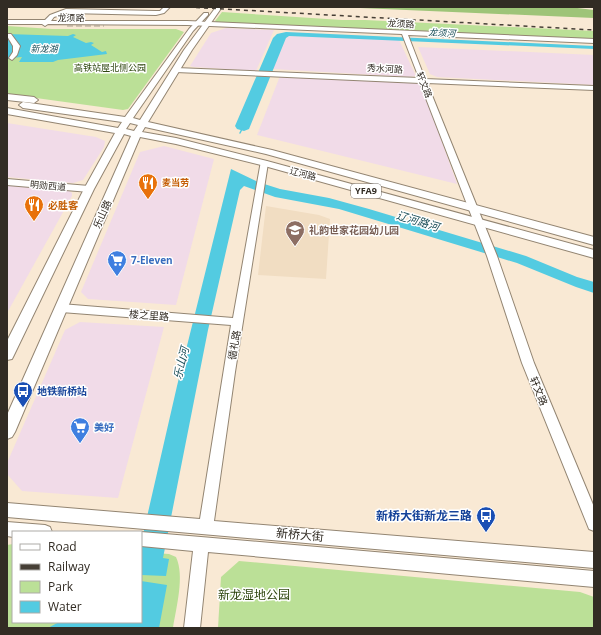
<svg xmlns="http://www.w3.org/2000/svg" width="601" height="635" font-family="'Open Sans','Noto Sans SC',sans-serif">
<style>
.commercial{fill:#f1dbe8}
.built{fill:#f1ddc2}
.green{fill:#bbe097}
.forest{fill:#9ec478}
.water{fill:#53cbe1}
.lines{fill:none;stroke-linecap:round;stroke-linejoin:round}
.stream{stroke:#53cbe1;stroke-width:1.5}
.minor-tunnel{stroke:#d1c3b1;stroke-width:6;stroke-dasharray:6 3;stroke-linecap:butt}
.minor-casing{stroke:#938572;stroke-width:2}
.major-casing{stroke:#938572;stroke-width:2}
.minor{fill:#fff;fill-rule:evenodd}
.major{fill:#fff;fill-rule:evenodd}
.rail{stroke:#463f36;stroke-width:1.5;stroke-dasharray:4 4;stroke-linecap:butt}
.wall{fill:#b2a593}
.labels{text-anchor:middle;stroke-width:3;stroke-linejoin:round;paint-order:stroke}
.far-street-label{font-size:9px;fill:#322c24;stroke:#fff}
.far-water-label{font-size:9px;font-style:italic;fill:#194d57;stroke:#fff}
.far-park-label{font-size:9px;fill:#2e460f;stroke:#fff}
.far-food-label{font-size:9px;font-weight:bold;fill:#c56008;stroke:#fff;text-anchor:start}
.shield{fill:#fff;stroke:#706b66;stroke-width:1}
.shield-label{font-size:9px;font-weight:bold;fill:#322c24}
.food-label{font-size:10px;font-weight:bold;fill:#c56008;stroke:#fff;text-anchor:start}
.street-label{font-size:10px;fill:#322c24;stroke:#fff}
.education-label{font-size:10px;font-weight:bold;fill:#785e54;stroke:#fff;text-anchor:start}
.shop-label{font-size:10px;font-weight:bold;fill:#366cbe;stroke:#fff;text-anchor:start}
.transit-label{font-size:10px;font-weight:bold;fill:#164399;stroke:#fff;text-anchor:start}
.water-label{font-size:11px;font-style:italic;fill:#194d57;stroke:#fff}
.near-transit-label{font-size:12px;font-weight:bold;fill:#164399;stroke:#fff;text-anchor:end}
.near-street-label{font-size:12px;fill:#322c24;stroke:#fff}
.near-park-label{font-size:12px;fill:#2e460f;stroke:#fff}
</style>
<rect width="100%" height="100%" fill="#f9e9d4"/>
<g class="commercial">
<path d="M226 28 274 30 256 71 194 67 190 66 211 33Z"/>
<path d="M289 36 399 40 416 76 408 77 273 69 286 38Z"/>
<path d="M418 47 594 55V85L437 77 430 74Z"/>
<path d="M280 76 417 83 422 86 457 184 257 135Z"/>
<path d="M7 123 96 137 105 141 104 147 83 180 73 183 7 177Z"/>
<path d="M164 146 214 159 176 305 88 299 81 292 140 152Z"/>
<path d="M7 184 66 189 72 193V196L7 313Z"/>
<path d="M80 322 164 327 118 498 22 491 7 474V463L65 330Z"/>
</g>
<path class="built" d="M266 206 319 215 330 219 326 279 258 275Z"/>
<g class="green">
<path d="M222 12 342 20H365L594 31V39L217 23 215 21Z"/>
<path d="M7 26 52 29H176L184 32 128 109 123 110 7 94Z"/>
<path d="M13 544V622H141V552L169 554 176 557C185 576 176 608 173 628H7V545Z"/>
<path d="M239 561 580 592 594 597V628H218L221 577Z"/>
</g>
<path class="forest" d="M337 7H569L594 10V18Z"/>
<g class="water">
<path d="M286 32 594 46V49L289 36 286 38 249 129 244 131 237 129 235 126 273 38 277 34Z"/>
<path d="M7 34 68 36 73 34 76 35 73 37 86 43 91 42 94 43 91 45 102 52 106 51 107 54 58 60 53 62H19L22 57 10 58 7 60Z"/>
<path d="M231 169 258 182 280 189 329 198 369 209 526 256 577 277 594 282V293L576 287 517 263 339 209 275 197 244 186 240 190 208 330 163 558 169 559 166 576 141 575V543L177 386Z"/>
<path d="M141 581 167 585 159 628H48L59 622H141Z"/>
</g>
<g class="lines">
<path class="stream" d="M240 133 243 127"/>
<path class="minor-tunnel" d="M67 24H104"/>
<defs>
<g id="minor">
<path d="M164 7H170L164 13 156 15 67 13 54 17 51 21H187L594 39V43L408 35 425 79 594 86V90L427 83 497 256 534 363 594 507V531L589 529 587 524 522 363 487 256 420 83 176 72 173 70 176 68 419 78 402 34 187 25 48 24 45 26 42 24H7V20H45L50 15 66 9 156 11H160Z"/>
<path d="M7 34H11L20 46 17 55 12 60 9 58 13 52V46L7 36Z"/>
<path d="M261 161H267L268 163 235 372 214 521 594 552V568L7 517V503L200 519 231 325 61 312 57 311 56 308 57 305 61 304 233 318Z"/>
<path d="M7 179 89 186 93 189 89 192 7 185Z"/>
<path d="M7 522 45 525 50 527 52 532H13V537L7 536Z"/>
<path d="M140 532H141L201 537 594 571V587L208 552 200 628H184L193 551 141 546Z"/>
</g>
<g id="major">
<path d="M216 7H222L192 50 148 122 272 150 594 237V245L266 154 145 127 142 132 176 138 267 161 594 250V258L261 165 176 144 140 137 15 432 12 437 7 439V415L131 136 124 134 94 189 14 355 12 359 7 360V341L84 189 115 133 7 114V108L118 128 122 122 23 108 19 105 23 102 125 117 189 29 204 13H208V15L193 31 133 118 140 120 184 50ZM130 123 138 125 134 131 126 129Z"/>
<path d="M7 94 34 97 38 100 34 103 7 100Z"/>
</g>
</defs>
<use href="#minor" class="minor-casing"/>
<use href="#major" class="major-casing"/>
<use href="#minor" class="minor"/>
<use href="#major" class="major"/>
<path class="rail" d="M188 7 594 30"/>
</g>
<path class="wall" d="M53 7H75L74 8Z"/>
<defs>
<symbol id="restaurant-pin" viewBox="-11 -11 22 30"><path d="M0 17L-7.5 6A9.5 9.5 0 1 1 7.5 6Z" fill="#e8710a" stroke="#fff"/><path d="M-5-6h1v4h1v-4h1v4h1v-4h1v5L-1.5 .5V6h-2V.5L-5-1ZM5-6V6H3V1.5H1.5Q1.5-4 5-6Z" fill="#fff"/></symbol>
<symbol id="school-pin" viewBox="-11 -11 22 30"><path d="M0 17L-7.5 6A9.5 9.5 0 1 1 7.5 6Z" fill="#8d6e63" stroke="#fff"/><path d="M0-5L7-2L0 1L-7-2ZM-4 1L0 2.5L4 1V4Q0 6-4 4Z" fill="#fff"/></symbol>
<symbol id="supermarket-pin" viewBox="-11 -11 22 30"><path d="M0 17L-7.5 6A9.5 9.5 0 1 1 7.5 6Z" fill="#3f7fe0" stroke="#fff"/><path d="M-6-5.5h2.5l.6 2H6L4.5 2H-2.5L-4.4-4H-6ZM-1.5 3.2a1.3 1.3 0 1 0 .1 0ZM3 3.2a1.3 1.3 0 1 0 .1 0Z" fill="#fff"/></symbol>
<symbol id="bus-pin" viewBox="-11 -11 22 30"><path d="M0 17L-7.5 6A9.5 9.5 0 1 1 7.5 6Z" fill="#1a4fb4" stroke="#fff"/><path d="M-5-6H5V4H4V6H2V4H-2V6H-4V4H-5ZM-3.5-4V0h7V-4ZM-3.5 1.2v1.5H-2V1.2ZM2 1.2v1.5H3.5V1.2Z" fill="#fff"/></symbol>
</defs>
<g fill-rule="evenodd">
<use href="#restaurant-pin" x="137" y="172" width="22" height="30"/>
<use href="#restaurant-pin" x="23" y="194" width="22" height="30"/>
<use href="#school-pin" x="284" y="219" width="22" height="30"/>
<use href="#supermarket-pin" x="106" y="249" width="22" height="30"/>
<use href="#bus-pin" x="12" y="380" width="22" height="30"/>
<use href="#supermarket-pin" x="69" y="416" width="22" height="30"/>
<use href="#bus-pin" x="475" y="505" width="22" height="30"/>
</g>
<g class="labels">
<g class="far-street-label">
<text x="71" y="21">龙须路</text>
<text transform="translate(401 24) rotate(3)" y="3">龙须路</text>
<text transform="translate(385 69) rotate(3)" y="3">秀水河路</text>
<text transform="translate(424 85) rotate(68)" y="3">轩文路</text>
<text transform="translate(303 174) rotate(15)" y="3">辽河路</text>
<text transform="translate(48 186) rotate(5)" y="3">明勋西道</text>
</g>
<g class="far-water-label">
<text transform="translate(442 33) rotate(3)" y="3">龙须河</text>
<text x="44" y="52">新龙湖</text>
</g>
<g class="far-park-label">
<text x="110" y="71">高铁站屋北侧公园</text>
</g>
<g class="far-food-label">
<text x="162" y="186">麦当劳</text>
</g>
<rect class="shield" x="351" y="184" width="30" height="14" rx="3"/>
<g class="shield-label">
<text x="366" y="194">YFA9</text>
</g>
<g class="food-label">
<text x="48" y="209">必胜客</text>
</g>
<g class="street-label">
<text transform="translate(102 214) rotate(-66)" y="4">乐山路</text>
<text transform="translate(149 315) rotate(4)" y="4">楼之里路</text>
<text transform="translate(234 345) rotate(-80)" y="4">循礼路</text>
<text transform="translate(539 391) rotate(68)" y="4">轩文路</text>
</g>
<g class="education-label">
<text x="309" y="234">礼韵世家花园幼儿园</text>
</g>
<g class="shop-label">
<text x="131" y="264">7-Eleven</text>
<text x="94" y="431">美好</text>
</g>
<g class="transit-label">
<text x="37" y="395">地铁新桥站</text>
</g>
<g class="water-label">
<text transform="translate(418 221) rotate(17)" y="4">辽河路河</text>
<text transform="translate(181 363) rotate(-76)" y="4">乐山河</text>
</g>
<g class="near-transit-label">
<text x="472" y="520">新桥大街新龙三路</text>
</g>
<g class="near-street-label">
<text transform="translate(300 535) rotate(5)" y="4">新桥大街</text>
</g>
<g class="near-park-label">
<text x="254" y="599">新龙湿地公园</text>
</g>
</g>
<rect width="601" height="635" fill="none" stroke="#322c24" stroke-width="16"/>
<rect x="12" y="531" width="130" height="92" fill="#ffffff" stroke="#adaba7"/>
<rect x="20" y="544" width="20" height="6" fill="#ffffff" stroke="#adaba7"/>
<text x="48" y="551" font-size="12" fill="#322c24">Road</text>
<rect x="20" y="564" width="20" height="6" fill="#463f36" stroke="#adaba7"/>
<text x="48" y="571" font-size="12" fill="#322c24">Railway</text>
<rect x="20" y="581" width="20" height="12" fill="#bbe097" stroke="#adaba7"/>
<text x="48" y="591" font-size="12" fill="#322c24">Park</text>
<rect x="20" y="601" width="20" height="12" fill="#53cbe1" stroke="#adaba7"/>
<text x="48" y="611" font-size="12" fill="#322c24">Water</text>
</svg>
